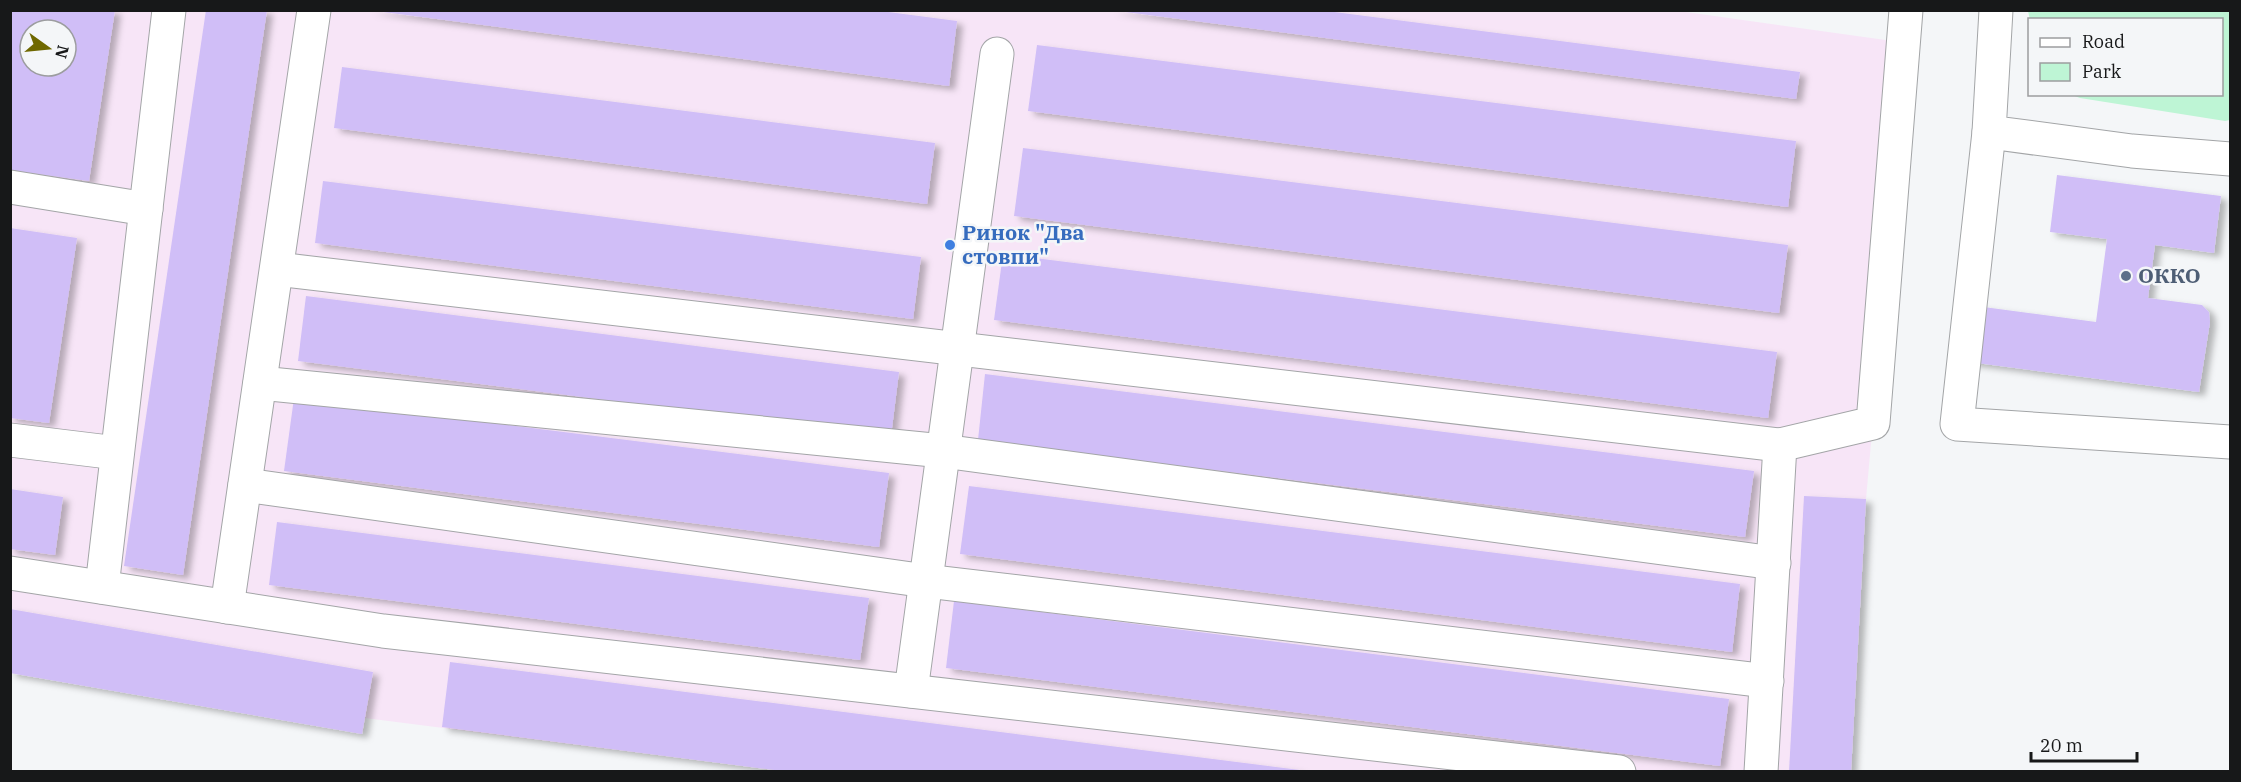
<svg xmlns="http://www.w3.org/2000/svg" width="2241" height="782" font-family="'IBM Plex Serif',serif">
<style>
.commercial{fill:#f7e5f7;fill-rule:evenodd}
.green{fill:#bef5d5}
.building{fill:#d0bef7;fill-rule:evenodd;filter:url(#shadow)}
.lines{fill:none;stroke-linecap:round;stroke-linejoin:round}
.minor-casing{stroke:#a3a5a7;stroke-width:35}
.minor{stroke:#fff;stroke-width:33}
.shop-dot{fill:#3f7fe0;stroke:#f4f6f8;stroke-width:2}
.service-dot{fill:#5c6f8a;stroke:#f4f6f8;stroke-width:2}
.labels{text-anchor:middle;stroke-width:5;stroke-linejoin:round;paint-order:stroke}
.shop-label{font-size:21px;font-weight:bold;fill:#366cbe;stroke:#f4f6f8;text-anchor:start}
.service-label{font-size:21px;font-weight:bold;fill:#4e5e75;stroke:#f4f6f8;text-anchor:start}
</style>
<defs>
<filter id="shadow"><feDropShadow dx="6" dy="4" stdDeviation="3" flood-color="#0004"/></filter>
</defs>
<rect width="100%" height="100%" fill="#f4f6f8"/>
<path class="commercial" d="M1672 10 1907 43 1866 499 1851 771 790 772 365 718 362 734 11 673 10 11ZM30 30H66V66H30Z"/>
<path class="green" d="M2028 11H2230V120L2225 121 2080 98 2072 95 2222 94V20H2030Z"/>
<g class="building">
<path d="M10 10H115L89 181 10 170ZM30 30H66V66H30Z"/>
<path d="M206 10H267L183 575 124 566Z"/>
<path d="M368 10H873L957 21 949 86Z"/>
<path d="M1110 10H1319L1800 72 1796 99Z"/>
<path d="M1037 45 1796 141 1788 207 1028 111Z"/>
<path d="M342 67 935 143 927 204 334 128Z"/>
<path d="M1023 148 1788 245 1779 313 1014 216Z"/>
<path d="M2057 175 2221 196 2214 253 2155 245 2148 298 2202 305 2209 312 2210 322 2199 392 1969 362 1976 306 2096 322 2107 239 2050 232Z"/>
<path d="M323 181 921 257 913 319 315 243Z"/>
<path d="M10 228 77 238 49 423 10 418Z"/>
<path d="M1003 254 1777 352 1768 418 994 320Z"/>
<path d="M306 296 899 372 891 436 298 361Z"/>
<path d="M985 374 1754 471 1745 537 978 440Z"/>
<path d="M294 398 889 473 879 547 284 471Z"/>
<path d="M969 486 1740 584 1732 652 960 554Z"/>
<path d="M10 489 63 497 55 555 10 549Z"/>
<path d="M1804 496 1866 499 1851 772H1789Z"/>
<path d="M277 522 869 598 860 660 269 585Z"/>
<path d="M954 601 1729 699 1720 766 946 668Z"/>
<path d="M10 609 373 672 362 734 10 673Z"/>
<path d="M450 662 1300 770V772H790L442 727Z"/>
</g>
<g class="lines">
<defs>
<g id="minor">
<path d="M1996 10 1989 132 2132 151 2230 159"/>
<path d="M1989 132 1957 424 2230 442"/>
<path d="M10 187 146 209"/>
<path d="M277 269 1780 445"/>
<path d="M260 383 943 451 1774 563"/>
<path d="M10 440 117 453"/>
<path d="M245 485 926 581 1767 681"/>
<path d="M10 573 383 631 1619 772"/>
<path d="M102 587 169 10"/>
<path d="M227 607 314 10"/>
<path d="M911 691 997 54"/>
<path d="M1761 772 1780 445 1873 423 1906 10"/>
</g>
</defs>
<use href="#minor" class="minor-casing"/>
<use href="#minor" class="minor"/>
</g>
<circle class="shop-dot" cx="950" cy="245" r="6"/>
<circle class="service-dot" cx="2126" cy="276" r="6"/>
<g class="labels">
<g class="shop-label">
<text x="962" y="240">Ринок "Два<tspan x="962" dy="24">стовпи"</tspan></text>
</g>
<g class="service-label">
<text x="2138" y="283">ОККО</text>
</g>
</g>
<rect width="2241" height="782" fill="none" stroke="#171819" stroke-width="24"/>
<rect x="2028" y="18" width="195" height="78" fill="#f4f6f8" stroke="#9c9d9f" stroke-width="1.5"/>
<rect x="2040" y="38" width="30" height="9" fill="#ffffff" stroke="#9c9d9f" stroke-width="1.5"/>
<text x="2082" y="48" font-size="18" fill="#171819">Road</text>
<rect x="2040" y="63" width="30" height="18" fill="#bef5d5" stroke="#9c9d9f" stroke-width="1.5"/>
<text x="2082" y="78" font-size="18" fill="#171819">Park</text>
<g transform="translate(48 48) rotate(105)"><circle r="28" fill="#f4f6f8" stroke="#9c9d9f" stroke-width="1.5"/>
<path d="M0-4.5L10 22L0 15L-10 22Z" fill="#6f6800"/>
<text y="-9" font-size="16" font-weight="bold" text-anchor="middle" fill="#171819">N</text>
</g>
<path d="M2031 752v9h106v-9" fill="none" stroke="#171819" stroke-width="3"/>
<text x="2040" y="752" font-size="18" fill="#171819" stroke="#f4f6f8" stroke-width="4.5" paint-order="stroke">20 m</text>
</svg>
